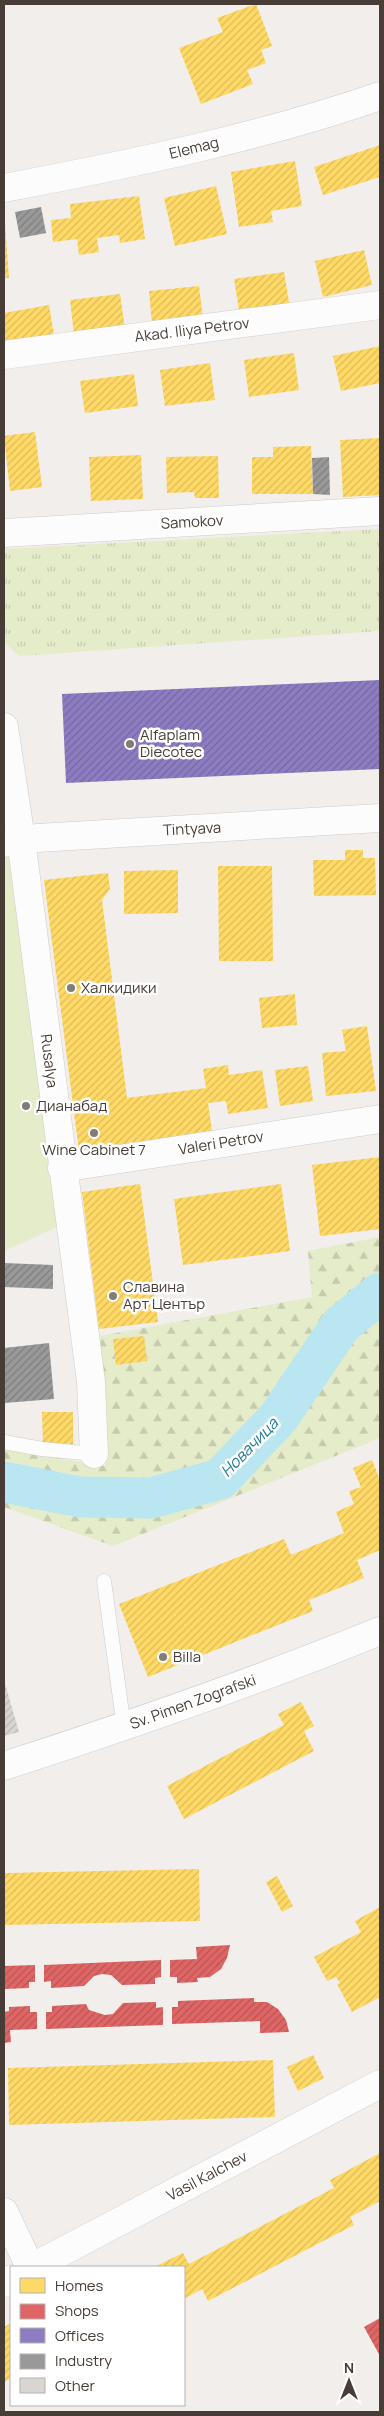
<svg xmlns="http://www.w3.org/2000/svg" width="384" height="2416" font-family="Manrope,sans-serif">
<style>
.grass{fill:url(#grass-tufts)}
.forest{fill:url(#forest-firs)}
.pitch{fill:#e5ecca}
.homes{fill:url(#homes-hatch)}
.shops{fill:url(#shops-hatch)}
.offices{fill:url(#offices-hatch)}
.industry{fill:url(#industry-hatch)}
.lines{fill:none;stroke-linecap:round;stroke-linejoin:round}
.river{stroke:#bae6f1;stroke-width:41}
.building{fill:url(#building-hatch)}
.service-casing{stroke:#cfccc8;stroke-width:15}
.minor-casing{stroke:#cfccc8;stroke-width:29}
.service{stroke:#fdfcfc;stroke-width:14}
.minor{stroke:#fdfcfc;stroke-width:28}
.poi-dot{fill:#837b75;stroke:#fff;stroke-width:2}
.labels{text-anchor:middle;stroke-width:5;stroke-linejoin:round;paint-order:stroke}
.street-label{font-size:15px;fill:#483d36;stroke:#fff}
.poi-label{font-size:15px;fill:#483d36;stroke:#fff;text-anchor:start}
.water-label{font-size:16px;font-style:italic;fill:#257d97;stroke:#fff}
</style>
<defs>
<pattern id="grass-tufts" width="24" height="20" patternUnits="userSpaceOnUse" patternTransform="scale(1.25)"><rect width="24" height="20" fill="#e5ecca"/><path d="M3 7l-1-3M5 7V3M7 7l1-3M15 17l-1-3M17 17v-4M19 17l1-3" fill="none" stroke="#c6cbae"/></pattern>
<pattern id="forest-firs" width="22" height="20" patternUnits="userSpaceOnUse" patternTransform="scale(1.25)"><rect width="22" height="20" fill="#e5ecca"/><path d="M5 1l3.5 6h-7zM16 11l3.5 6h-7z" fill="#c6cbae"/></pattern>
<pattern id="homes-hatch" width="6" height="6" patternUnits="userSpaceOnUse" patternTransform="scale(1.25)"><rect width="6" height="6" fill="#ffd966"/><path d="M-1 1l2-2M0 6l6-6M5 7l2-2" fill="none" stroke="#dcbb59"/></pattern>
<pattern id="shops-hatch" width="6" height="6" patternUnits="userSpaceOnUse" patternTransform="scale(1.25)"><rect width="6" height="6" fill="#e06666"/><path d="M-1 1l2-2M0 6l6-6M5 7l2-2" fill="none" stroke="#b85555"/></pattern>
<pattern id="offices-hatch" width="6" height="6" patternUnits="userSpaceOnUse" patternTransform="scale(1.25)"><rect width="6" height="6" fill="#8e7cc3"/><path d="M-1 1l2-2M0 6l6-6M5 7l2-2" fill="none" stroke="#76679f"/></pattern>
<pattern id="industry-hatch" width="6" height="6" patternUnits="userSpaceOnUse" patternTransform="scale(1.25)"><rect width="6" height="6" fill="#999"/><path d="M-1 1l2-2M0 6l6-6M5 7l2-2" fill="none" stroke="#7f7e7e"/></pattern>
<pattern id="building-hatch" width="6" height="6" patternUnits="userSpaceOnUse" patternTransform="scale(1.25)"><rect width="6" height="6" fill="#d9d5d2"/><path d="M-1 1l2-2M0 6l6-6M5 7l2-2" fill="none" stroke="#bcb8b5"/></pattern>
</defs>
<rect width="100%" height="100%" fill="#f1eeeb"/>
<path class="grass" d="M380 529V631L19 656 4 642V549Z"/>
<path class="forest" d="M380 1237V1438L113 1546 4 1507V1449L105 1466 100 1336 312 1297 308 1251Z"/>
<path class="pitch" d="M9 851 66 1223 4 1251V852Z"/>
<g class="homes">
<path d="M256 4 272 46 261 50 266 63 247 70 253 84 201 104 179 48 223 32 217 18Z"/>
<path d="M380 145V177L323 195 314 167Z"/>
<path d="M295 161 302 206 271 211 273 222 239 227 231 172Z"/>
<path d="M216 186 227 234 175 246 164 198Z"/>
<path d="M139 196 145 239 120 243 119 235 97 238 99 252 79 255 77 239 53 242 51 220 71 218 70 204Z"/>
<path d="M5 224 9 278H4V225Z"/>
<path d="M364 250 372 285 323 297 315 261Z"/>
<path d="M284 272 290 308 240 316 234 279Z"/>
<path d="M199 286 203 318 152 323 149 291Z"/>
<path d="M120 294 125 329 74 335 70 300Z"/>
<path d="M49 305 55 341 4 349V313Z"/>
<path d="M380 346V383L341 391 333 356Z"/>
<path d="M294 353 299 390 249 397 244 360Z"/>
<path d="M210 363 215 400 165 406 160 370Z"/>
<path d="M134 374 138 406 85 413 80 381Z"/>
<path d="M35 432 42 487 10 491 4 436Z"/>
<path d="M380 438V495L343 497 340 440Z"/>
<path d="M311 446 313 494H252V457H273V447Z"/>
<path d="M141 455 143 499 91 501 89 457Z"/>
<path d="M218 456 219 498H195L194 492 167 493 166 457Z"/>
<path d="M345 850H363V858H375L376 895 314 896 313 860H345Z"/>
<path d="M218 866H272L273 961H219Z"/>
<path d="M178 870V913L124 914V871Z"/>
<path d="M108 873 110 889 102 900 127 1098 206 1088 203 1069 228 1065 229 1075 262 1070 268 1108 228 1114 226 1101 208 1103 212 1131 79 1151 44 880Z"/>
<path d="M295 994 297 1025 262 1028 259 998Z"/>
<path d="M367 1026 376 1091 326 1096 322 1053 346 1051 342 1030Z"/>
<path d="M308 1066 313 1101 280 1106 275 1070Z"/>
<path d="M380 1157V1229L320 1236 312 1165Z"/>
<path d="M140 1184 158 1322 99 1329 82 1192Z"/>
<path d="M281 1184 290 1251 183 1265 174 1199Z"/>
<path d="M144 1336 147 1361 116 1365 113 1339Z"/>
<path d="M42 1412H73V1447H43Z"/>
<path d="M372 1460 380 1480V1550L357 1560 364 1578 309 1600 313 1611 148 1677 119 1604 284 1539 291 1555 344 1533 336 1512 354 1504 349 1491 361 1487 353 1468Z"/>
<path d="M301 1702 314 1726 304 1731 314 1751 184 1819 167 1786 284 1725 278 1714Z"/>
<path d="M199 1869 200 1921 4 1925V1873Z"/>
<path d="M277 1876 293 1906 282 1912 266 1882Z"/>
<path d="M380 1907V1997L352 2012 337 1984 340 1983 336 1977 327 1981 314 1957 361 1932 355 1921Z"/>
<path d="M313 2055 324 2078 298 2091 287 2067Z"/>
<path d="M273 2060 275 2117 9 2125 8 2068Z"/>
<path d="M380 2153V2201L350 2217 354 2225 208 2301 202 2289 184 2299V2267H154L183 2253 189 2264 334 2188 330 2180Z"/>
<path d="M11 2323V2378L4 2382V2327Z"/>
</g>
<g class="shops">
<path d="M230 1945 227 1958 221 1969 210 1977 197 1978 198 1982 177 1983V1977H170V1960L197 1959 196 1947Z"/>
<path d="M161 1960V1977L155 1978V1984L122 1985 111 1975 102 1974 94 1976 84 1986 51 1988V1981L44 1982V1965Z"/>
<path d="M35 1965V1982H29V1988L4 1989V1966Z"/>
<path d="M254 1998V2002H267L278 2009 286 2020 289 2032 260 2033V2021L172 2024V2007H178V2001Z"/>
<path d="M156 2002V2008L163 2007V2025L46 2029V2012H52V2006L86 2004 89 2010 105 2015 113 2014 123 2003Z"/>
<path d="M30 2006V2012H37V2029L10 2030 11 2042 4 2043V2012L9 2011V2007Z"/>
<path d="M380 2318V2356L364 2327Z"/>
</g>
<path class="offices" d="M380 680V769L66 783 62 694Z"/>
<g class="industry">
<path d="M41 207 46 233 20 238 15 212Z"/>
<path d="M329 457 330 495 313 494 312 458Z"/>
<path d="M4 1263 53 1265V1289L4 1287Z"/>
<path d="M49 1343 54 1399 4 1403V1348Z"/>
</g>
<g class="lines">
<path class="river" d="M4 1482 80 1497 151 1498 220 1479 278 1418 341 1325 380 1293"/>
</g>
<path class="building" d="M4 1680 19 1732 4 1736Z"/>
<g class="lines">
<defs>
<g id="service">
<path d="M4 1442 42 1449 94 1454"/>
<path d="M104 1581 124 1728"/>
</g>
<g id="minor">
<path d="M4 188C131 164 258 138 380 96"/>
<path d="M4 355 380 305"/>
<path d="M4 533 380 511"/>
<path d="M4 727 21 839 91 1382 94 1454"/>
<path d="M4 843 37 838 380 818"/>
<path d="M62 1168 380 1119"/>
<path d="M4 1766C131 1725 257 1681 380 1631"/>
<path d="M4 2212 30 2267"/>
<path d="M33 2267 380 2084"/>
<path d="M4 2283 11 2279"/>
</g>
</defs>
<use href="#service" class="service-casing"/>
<use href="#minor" class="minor-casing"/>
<use href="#service" class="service"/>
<use href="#minor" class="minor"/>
</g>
<g class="poi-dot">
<circle cx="130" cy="744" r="5"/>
<circle cx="71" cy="988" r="5"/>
<circle cx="26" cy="1106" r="5"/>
<circle cx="94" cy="1133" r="5"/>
<circle cx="113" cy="1296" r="5"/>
<circle cx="163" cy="1657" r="5"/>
</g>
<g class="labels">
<g class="street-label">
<text transform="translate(194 148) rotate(-14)" y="5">Elemag</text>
<text transform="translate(192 330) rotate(-7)" y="5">Akad. Iliya Petrov</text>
<text transform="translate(192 522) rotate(-3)" y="5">Samokov</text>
<text transform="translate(192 829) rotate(-3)" y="5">Tintyava</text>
<text transform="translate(49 1061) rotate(83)" y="5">Rusalya</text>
<text transform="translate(221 1143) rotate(-9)" y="5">Valeri Petrov</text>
<text transform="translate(193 1702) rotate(-20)" y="5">Sv. Pimen Zografski</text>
<text transform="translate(207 2176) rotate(-28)" y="5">Vasil Kalchev</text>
</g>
<g class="poi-label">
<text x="140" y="740">Alfaplam<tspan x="140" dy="17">Diecotec</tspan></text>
<text x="81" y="993">Халкидики</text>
<text x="36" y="1111">Дианабад</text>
<text x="94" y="1155" text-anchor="middle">Wine Cabinet 7</text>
<text x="123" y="1292">Славина<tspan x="123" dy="17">Арт Център</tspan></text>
<text x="173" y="1662">Billa</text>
</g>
<g class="water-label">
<text transform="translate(249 1447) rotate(-46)" y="6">Новачица</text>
</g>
</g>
<rect width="384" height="2416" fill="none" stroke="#483d36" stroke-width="10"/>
<rect x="10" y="2266" width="175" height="140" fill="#ffffff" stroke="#b6b1af"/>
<rect x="20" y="2278" width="25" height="15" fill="#ffd966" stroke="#b6b1af"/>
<text x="55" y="2291" font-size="15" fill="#483d36">Homes</text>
<rect x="20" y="2304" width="25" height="15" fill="#e06666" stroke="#b6b1af"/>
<text x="55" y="2316" font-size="15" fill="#483d36">Shops</text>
<rect x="20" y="2328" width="25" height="15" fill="#8e7cc3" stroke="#b6b1af"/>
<text x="55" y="2341" font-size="15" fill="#483d36">Offices</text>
<rect x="20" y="2354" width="25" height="15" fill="#999999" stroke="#b6b1af"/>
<text x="55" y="2366" font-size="15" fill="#483d36">Industry</text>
<rect x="20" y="2378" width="25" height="15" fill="#d9d5d2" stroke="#b6b1af"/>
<text x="55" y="2391" font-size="15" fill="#483d36">Other</text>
<g transform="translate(349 2381)" stroke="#ffffff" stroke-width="4" paint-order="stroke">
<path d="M0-4L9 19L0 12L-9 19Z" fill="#483d36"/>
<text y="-8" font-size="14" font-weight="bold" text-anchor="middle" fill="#483d36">N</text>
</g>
</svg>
